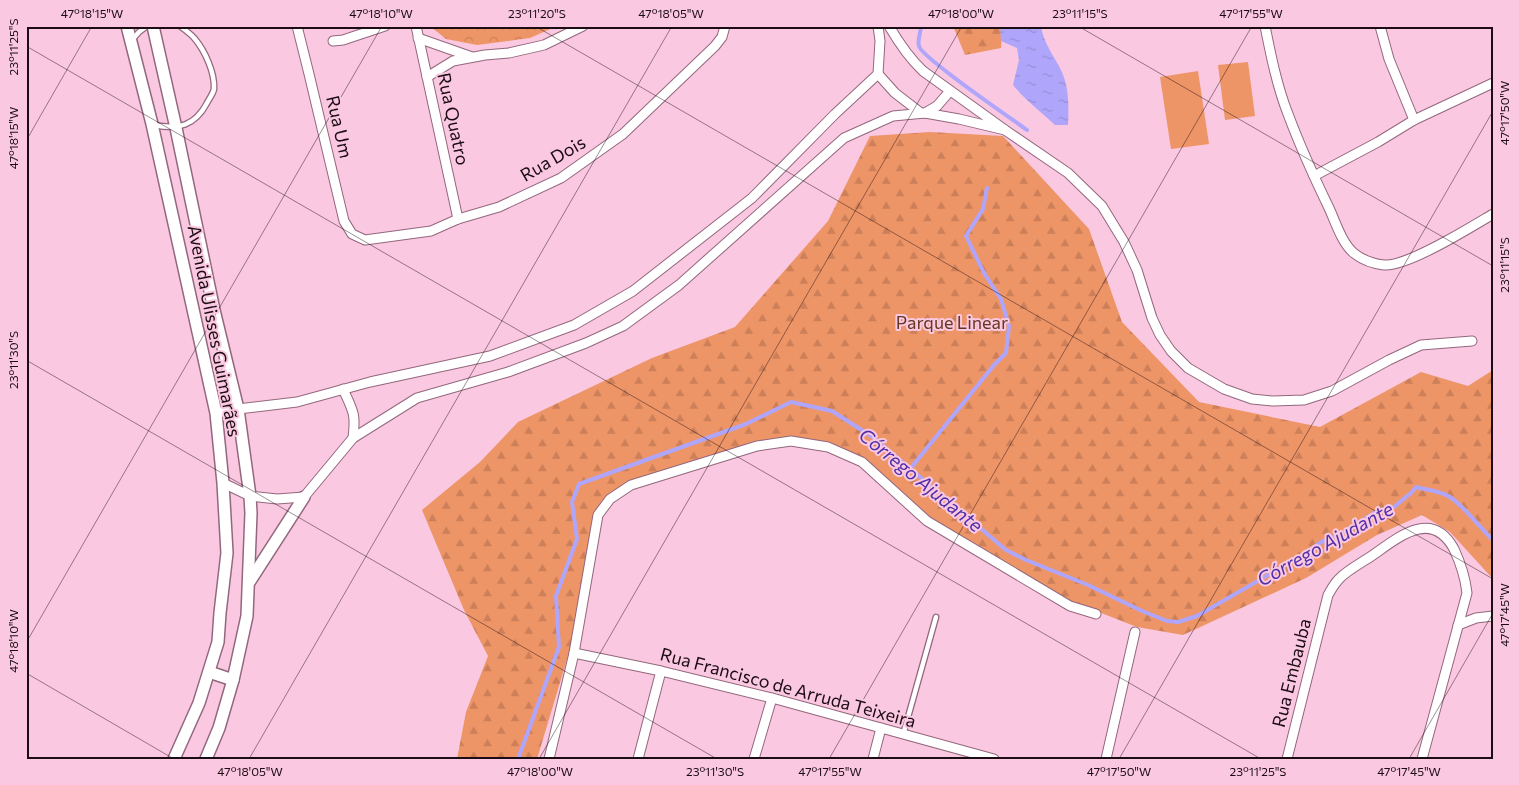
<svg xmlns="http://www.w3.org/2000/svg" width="1519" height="785" font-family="Commissioner,sans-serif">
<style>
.forest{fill:url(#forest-firs)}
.park{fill:url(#park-crowns)}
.pitch{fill:#ee9567}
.water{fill:url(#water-ripples)}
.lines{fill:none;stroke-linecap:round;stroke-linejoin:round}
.stream{stroke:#afa6fc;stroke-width:4}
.service-casing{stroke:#93677d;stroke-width:7}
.minor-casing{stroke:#93677d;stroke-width:11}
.tertiary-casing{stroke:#93677d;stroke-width:14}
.service{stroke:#fff;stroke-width:4.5}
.minor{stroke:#fff;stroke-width:9}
.tertiary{stroke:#fff;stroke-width:11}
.ticks{fill:none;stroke:#1c0c14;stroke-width:1;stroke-opacity:0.45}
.labels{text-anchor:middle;stroke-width:4;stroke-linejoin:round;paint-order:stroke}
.street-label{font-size:18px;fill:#1c0c14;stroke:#fac8e0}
.park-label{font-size:18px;fill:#643720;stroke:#fac8e0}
.water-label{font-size:19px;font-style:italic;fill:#4f2faa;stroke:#fac8e0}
.neatline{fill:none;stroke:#1c0c14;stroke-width:2}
.ticks-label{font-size:12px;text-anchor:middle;fill:#1c0c14}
</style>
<defs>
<pattern id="forest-firs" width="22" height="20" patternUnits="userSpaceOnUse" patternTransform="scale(1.25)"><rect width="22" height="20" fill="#ee9567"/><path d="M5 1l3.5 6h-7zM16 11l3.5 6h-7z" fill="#cc7f58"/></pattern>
<pattern id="park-crowns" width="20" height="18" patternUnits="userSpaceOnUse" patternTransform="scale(1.25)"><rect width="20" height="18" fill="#ee9567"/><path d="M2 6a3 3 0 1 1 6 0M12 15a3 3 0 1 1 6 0" fill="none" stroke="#cc7f58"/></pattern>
<pattern id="water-ripples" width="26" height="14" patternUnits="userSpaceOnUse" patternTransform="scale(1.25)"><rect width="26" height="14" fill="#afa6fc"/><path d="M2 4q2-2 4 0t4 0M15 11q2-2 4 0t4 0" fill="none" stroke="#968ed7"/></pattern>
</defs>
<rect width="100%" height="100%" fill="#fac8e0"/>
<g class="forest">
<path d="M953 26H1002L1001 48 965 55Z"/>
<path d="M930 132 1003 136 1089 229 1122 322 1199 402 1320 427 1421 372 1468 386 1493 370V579L1450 532 1422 515 1377 535 1306 578 1183 635 1137 627 1073 602 929 517 865 458 831 443 794 438 631 481 598 512 571 646 537 759H457L466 712 488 656 464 610 422 510 480 462 518 422 652 358 735 327 828 221 870 136Z"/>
</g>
<path class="park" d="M430 26H557L530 38 477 45 446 39Z"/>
<g class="pitch">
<path d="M1248 62 1255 116 1225 120 1218 65Z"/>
<path d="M1198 71 1209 144 1171 149 1160 77Z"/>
</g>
<path class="water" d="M1000 26H1041C1043 42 1054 56 1061 70 1069 87 1069 106 1068 125H1055C1041 112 1025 100 1013 85L1019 60 1017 48 1001 41Z"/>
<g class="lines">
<g class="stream">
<path d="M921 26C921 32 917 40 919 46 921 57 1012 119 1027 130"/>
<path d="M910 469 994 365 1006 353 1009 326 1001 299 984 273 966 236 983 209 987 188"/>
<path d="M518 759 559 647 556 596 577 539 572 502 579 484 746 424 791 402 832 411 874 438 1006 550 1026 560 1088 585 1142 611 1167 621 1178 622 1197 616 1301 556 1323 541 1344 532 1374 513 1394 507 1412 492 1416 487C1426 490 1441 491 1450 497 1466 508 1479 527 1493 540"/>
</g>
<defs>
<g id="service">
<path d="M132 40 139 32 147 26"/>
<path d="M154 125C178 130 195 126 207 103 209 99 213 94 214 89 215 73 205 51 195 39 191 34 185 30 180 26"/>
<path d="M903 735 936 617"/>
</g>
<g id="minor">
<path d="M297 26 309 74 344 221 352 234 365 240 431 231 458 219 499 207 561 178 623 134 715 46 722 37 725 26"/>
<path d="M416 26 458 219"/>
<path d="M889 26C899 43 909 58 923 71L1005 130 1068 173 1102 206 1124 242 1137 270 1152 318 1160 335 1171 351 1188 368 1224 389 1252 399 1273 401 1304 400 1332 391 1389 360 1421 345 1472 341"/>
<path d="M1265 26C1271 56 1277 86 1288 114 1300 146 1314 177 1329 208 1336 223 1342 244 1355 254 1363 260 1374 264 1384 265 1407 267 1471 227 1493 214"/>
<path d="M1380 26 1389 59 1414 120"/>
<path d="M418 38 472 57"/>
<path d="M333 41 343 40 385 26"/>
<path d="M878 74 895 93 921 113"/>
<path d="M427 77 453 61 485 55 509 53 544 45 583 26"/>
<path d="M925 113 937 106 950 91"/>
<path d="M1314 176 1378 142 1414 120 1493 83"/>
<path d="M343 389C353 411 356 413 353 438"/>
<path d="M216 413 238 409 297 402 370 382 490 356 574 325 633 291 752 198 835 114 878 74 880 41 878 26"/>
<path d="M223 483 250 496 277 499 304 497 353 438 417 398 508 372 586 343 623 326 679 285 844 138 893 116 925 113 959 119 1005 130"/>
<path d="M1458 625 1476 618 1493 616"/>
<path d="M574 653 661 671 772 698 994 759"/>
<path d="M549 759 574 653 598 515 610 499 631 485 757 446 791 441 828 447 862 462 927 521 1070 606 1096 614"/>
<path d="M638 759 661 671"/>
<path d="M754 759 772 698"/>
<path d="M873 759 881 728"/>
<path d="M1106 759 1135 632"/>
<path d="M1287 759 1328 595C1331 590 1334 584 1339 579 1347 570 1363 562 1373 555 1400 536 1432 509 1454 549 1461 564 1465 576 1467 593L1422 759"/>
</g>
<g id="tertiary">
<path d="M127 26 152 124 216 413 223 483 227 553 220 613 218 642 199 703 174 759"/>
<path d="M153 26 176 128 214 310 238 409 250 496 251 513 247 616 233 680 219 728 206 759"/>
<path d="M250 581 304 497"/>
<path d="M209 672 233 680"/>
</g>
</defs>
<use href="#service" class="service-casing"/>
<use href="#minor" class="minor-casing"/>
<use href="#tertiary" class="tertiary-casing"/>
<use href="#service" class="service"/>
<use href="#minor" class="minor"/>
<use href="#tertiary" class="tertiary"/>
</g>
<path class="ticks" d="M535 26 1493 579M1078 26 1493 266M26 46 1261 759M26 141 92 26M26 360 717 759M26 643 382 26M26 673 174 759M249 759 672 26M539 759 962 26M829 759 1252 26M1119 759 1493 111M1409 759 1493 613"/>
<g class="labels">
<g class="street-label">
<text transform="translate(453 119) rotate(78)" y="6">Rua Quatro</text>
<text transform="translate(339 127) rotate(77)" y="6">Rua Um</text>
<text transform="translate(553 159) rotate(-30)" y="6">Rua Dois</text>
<text transform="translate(214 331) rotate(79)" y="6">Avenida Ulisses Guimarães</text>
<text transform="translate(1292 673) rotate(-76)" y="6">Rua Embauba</text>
<text transform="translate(788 688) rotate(15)" y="6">Rua Francisco de Arruda Teixeira</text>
</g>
<g class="park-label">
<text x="952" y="329">Parque Linear</text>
</g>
<g class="water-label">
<text transform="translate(921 480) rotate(39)" y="7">Córrego Ajudante</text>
<text transform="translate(1325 544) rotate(-29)" y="7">Córrego Ajudante</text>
</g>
</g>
<rect width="1519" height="785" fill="none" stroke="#fac8e0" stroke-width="55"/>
<rect x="28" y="28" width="1464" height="730" class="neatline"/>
<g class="ticks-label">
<text x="92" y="18">47°18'15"W</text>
<text x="381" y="18">47°18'10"W</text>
<text x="537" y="18">23°11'20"S</text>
<text x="671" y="18">47°18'05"W</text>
<text x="961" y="18">47°18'00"W</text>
<text x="1080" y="18">23°11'15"S</text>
<text x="1251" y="18">47°17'55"W</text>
<text transform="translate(14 47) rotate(-90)" y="4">23°11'25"S</text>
<text transform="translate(1505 113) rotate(-90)" y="4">47°17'50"W</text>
<text transform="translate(14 138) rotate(-90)" y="4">47°18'15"W</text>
<text transform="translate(1505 265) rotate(-90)" y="4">23°11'15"S</text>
<text transform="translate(14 360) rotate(-90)" y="4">23°11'30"S</text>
<text transform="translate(1505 615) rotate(-90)" y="4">47°17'45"W</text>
<text transform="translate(14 641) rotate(-90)" y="4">47°18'10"W</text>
<text x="250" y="776">47°18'05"W</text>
<text x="540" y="776">47°18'00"W</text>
<text x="715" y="776">23°11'30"S</text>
<text x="830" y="776">47°17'55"W</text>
<text x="1119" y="776">47°17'50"W</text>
<text x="1258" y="776">23°11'25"S</text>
<text x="1409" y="776">47°17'45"W</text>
</g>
</svg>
